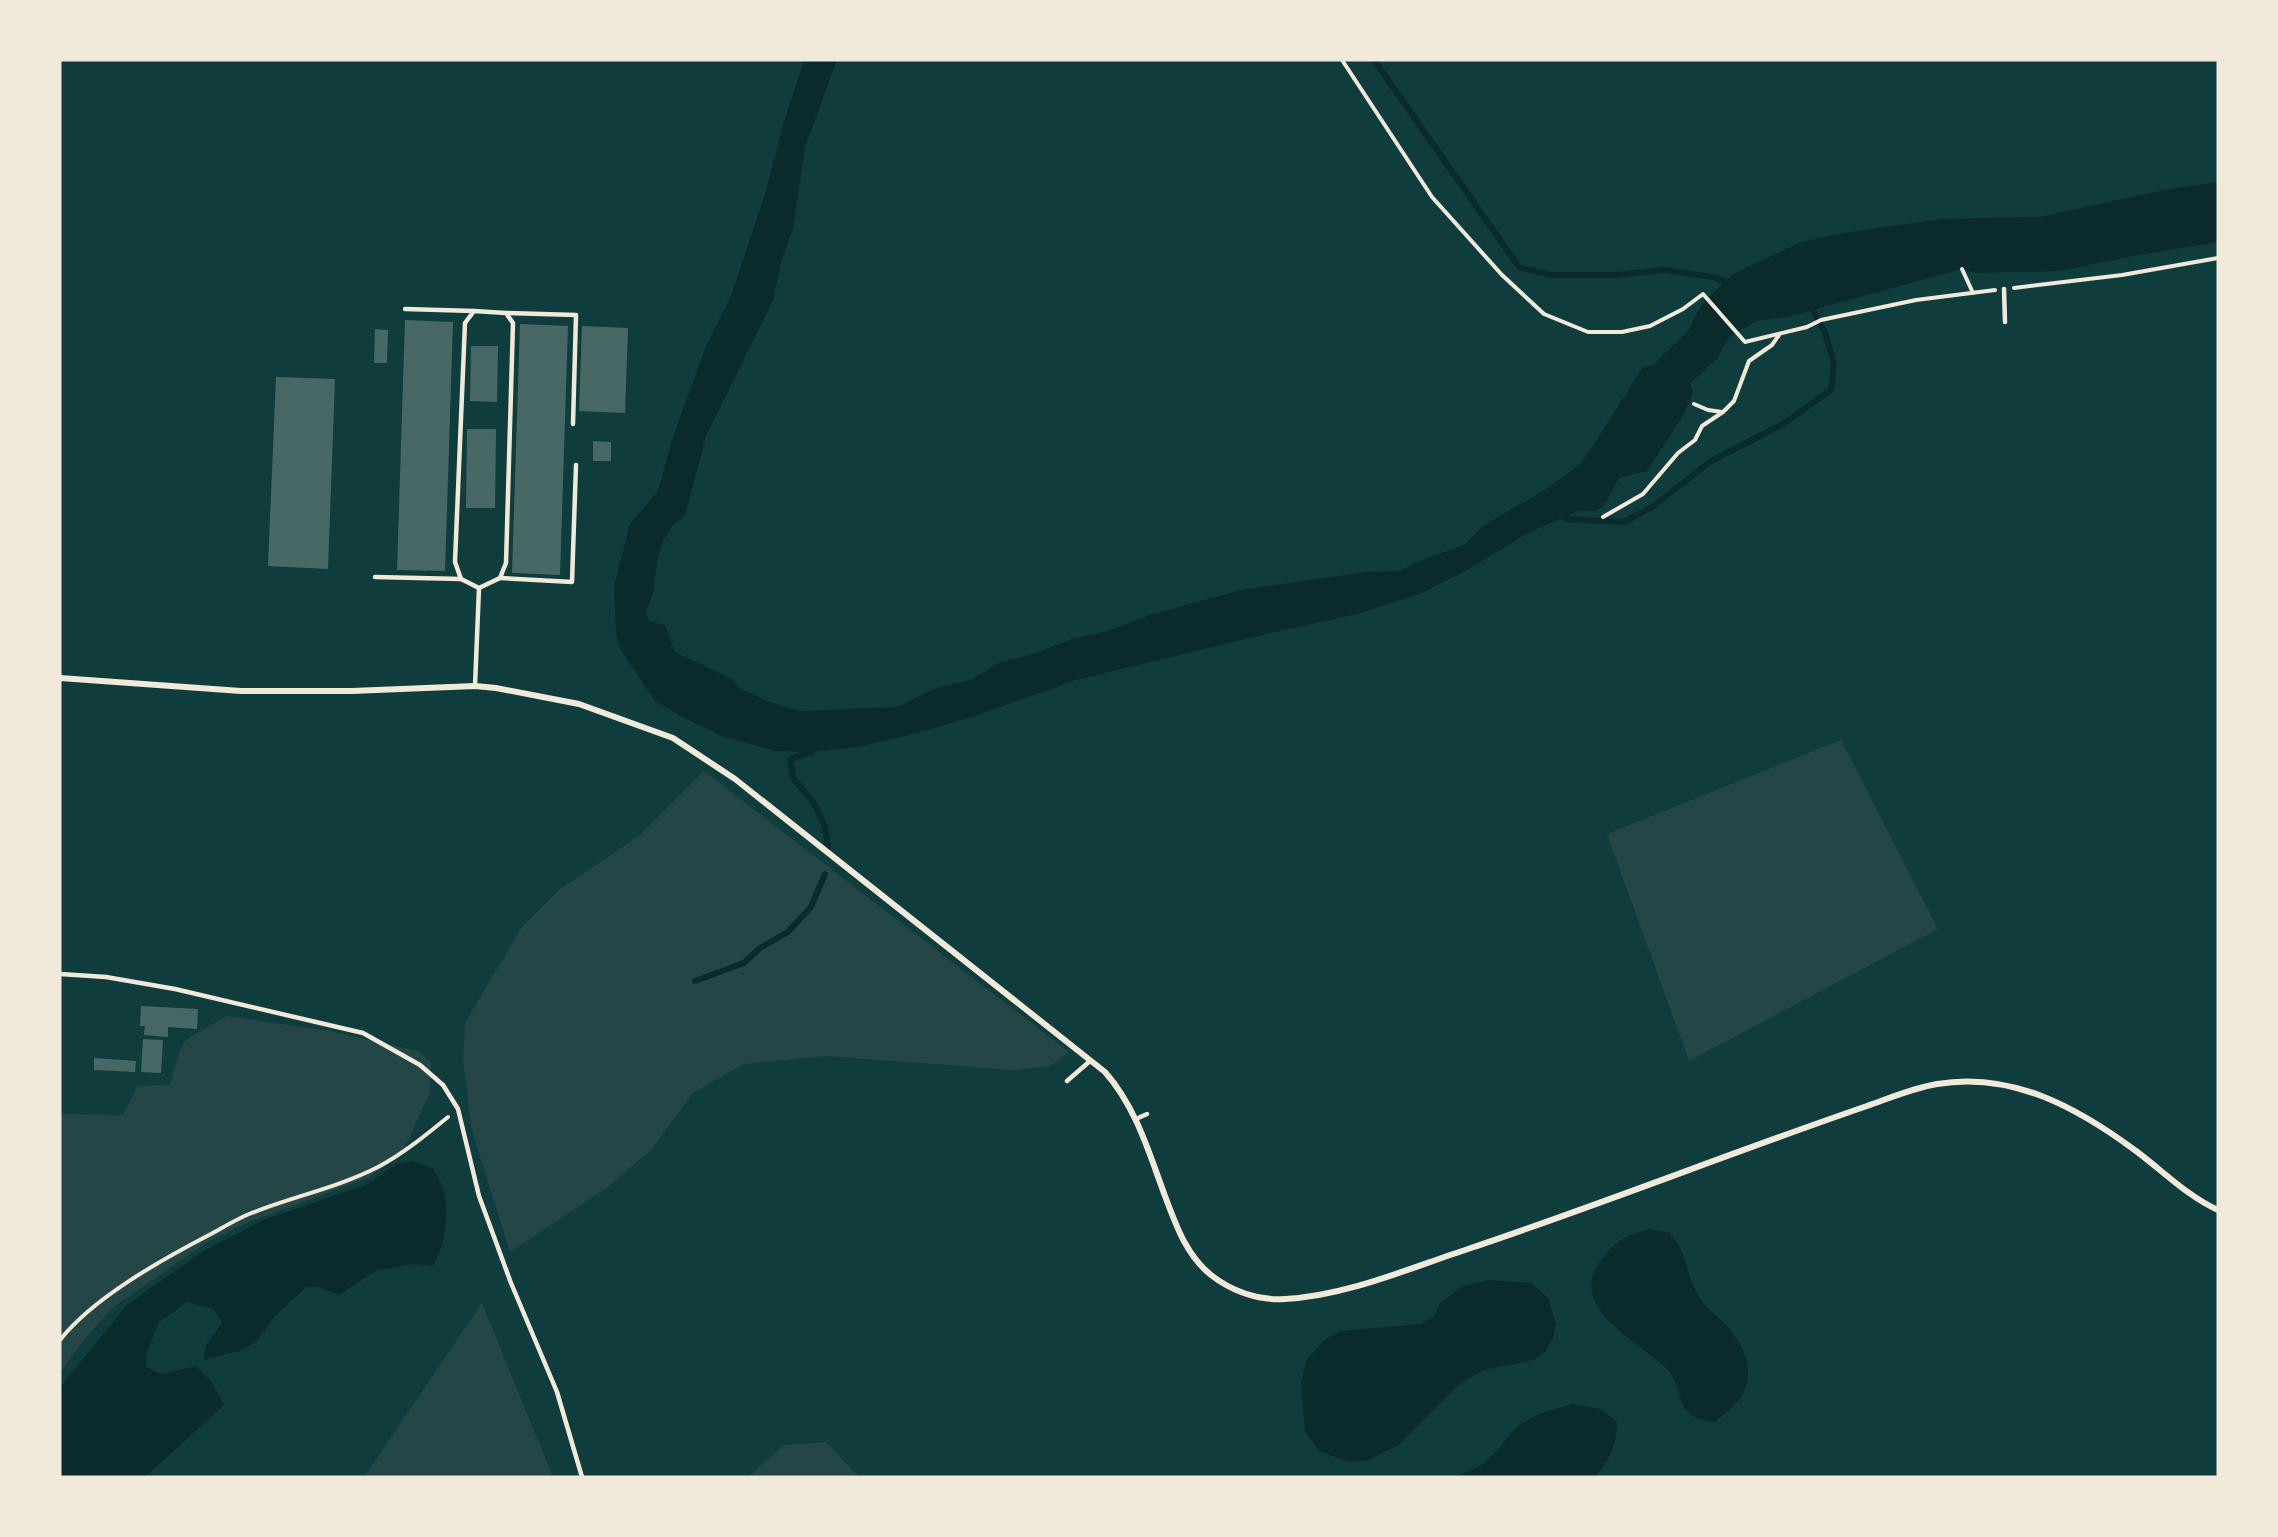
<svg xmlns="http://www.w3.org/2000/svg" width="2278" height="1537" font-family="Ubuntu,sans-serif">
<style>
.green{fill:#244646}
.water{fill:#0a2a2b}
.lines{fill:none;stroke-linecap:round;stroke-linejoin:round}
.stream{stroke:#0a2a2b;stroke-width:6}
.building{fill:#486865}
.path{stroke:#f1e9da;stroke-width:4}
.service{stroke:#f1e9da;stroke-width:4.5}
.minor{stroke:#f1e9da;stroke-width:6}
</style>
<rect width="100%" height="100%" fill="#0f3d3e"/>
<g class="green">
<path d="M1841 740 1938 929 1689 1061 1607 834Z"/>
<path d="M704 771 1069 1052 1050 1066 1013 1070 827 1056 744 1064 693 1093 651 1150 609 1186 510 1252 471 1127 463 1059 465 1023 522 927 559 890 640 835Z"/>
<path d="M226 1016 329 1031 418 1051 431 1062 430 1092 402 1154 368 1178 251 1221 209 1241 113 1307 83 1341 60 1373V1114L123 1115 138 1086 170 1085 179 1052 186 1040Z"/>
<path d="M482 1303 553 1477H364Z"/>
<path d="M826 1442 859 1477H748L784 1445Z"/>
</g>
<g class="water">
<path d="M804 60H837L805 147 793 228 781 261 773 300 706 436 685 516 672 526 663 541 658 557 653 593 646 613 649 621 665 625 675 652 732 679 739 688 767 701 799 711 897 707 933 689 973 679 998 663 1033 654 1072 639 1107 631 1150 615 1241 590 1365 572 1399 571 1422 560 1464 545 1484 525 1548 488 1580 464 1591 449 1643 367 1652 366 1688 331 1702 304 1733 274 1801 242 1843 233 1942 219 2040 217 2164 190 2218 182V242L2133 256 2059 271 1976 273 1962 269 1787 317 1756 321 1729 337 1717 359 1690 383 1693 392 1684 414 1647 471 1619 478 1604 506 1595 511H1578L1528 533 1467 570 1420 594 1357 614 1266 634 1076 680 966 719 905 736 857 747 811 752 775 751 722 736 683 717 655 701 621 650 616 635 614 586 630 524 658 491 672 440 706 346 731 296 766 191 783 125Z"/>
<path d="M413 1161 433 1168C437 1176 443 1186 445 1195 448 1219 445 1245 433 1266L415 1264 378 1270 338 1295 319 1287H306L274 1317 258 1340 242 1350 204 1360 206 1345 222 1323 214 1309 187 1302 159 1322 147 1352 146 1367 161 1374 196 1366 212 1382 224 1405 145 1477H60V1387L127 1305 202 1252 263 1220 366 1185 397 1164Z"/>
<path d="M1650 1229 1670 1233C1673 1238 1677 1243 1680 1248 1688 1265 1690 1284 1701 1300 1708 1310 1719 1317 1727 1326 1758 1363 1756 1395 1714 1422 1670 1417 1688 1391 1666 1368 1639 1341 1565 1308 1601 1260 1616 1240 1627 1235 1650 1229Z"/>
<path d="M1488 1280 1531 1283 1548 1298 1556 1324 1553 1338 1545 1352 1533 1360 1484 1370 1461 1383 1399 1445 1368 1460 1348 1462 1319 1451 1305 1432 1301 1384 1306 1361 1323 1341 1340 1331 1421 1324 1434 1316 1441 1302 1463 1286Z"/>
<path d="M1573 1404 1601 1409 1617 1422C1617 1445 1610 1459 1595 1477H1451C1473 1472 1487 1463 1502 1445 1506 1439 1511 1432 1517 1427 1533 1414 1552 1410 1573 1404Z"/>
</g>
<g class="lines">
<g class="stream">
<path d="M1374 60 1519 267 1550 275H1616L1663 270 1713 277 1731 284"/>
<path d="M1558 512 1566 519 1624 522 1652 507 1711 461 1783 424 1831 390 1834 364 1826 335 1810 304"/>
<path d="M814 746 811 752 790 759 793 778 813 802 825 826 828 847"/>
<path d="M695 981 744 963 760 948 788 932 811 907 825 874"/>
</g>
</g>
<g class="building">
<path d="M405 320 453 322 445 571 397 570Z"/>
<path d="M520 324 568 326 560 575 512 573Z"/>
<path d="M582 326 628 328 625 413 579 411Z"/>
<path d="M375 329 388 330 387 363H374Z"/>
<path d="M471 346H498L497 402 470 401Z"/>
<path d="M276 377 335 379 328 569 268 566Z"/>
<path d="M467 429H496L495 508H466Z"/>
<path d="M593 441 611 442V461H593Z"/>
<path d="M141 1006 198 1009 197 1029 168 1027V1037L144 1035 145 1026H140Z"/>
<path d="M143 1039 163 1040 161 1073 141 1072Z"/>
<path d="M94 1058 136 1061 135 1072 94 1070Z"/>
</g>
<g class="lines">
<g class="path">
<path d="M1342 60 1432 197 1502 275 1544 314 1588 332H1622L1650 326 1683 309 1703 294 1745 342 1807 327 1821 320 1916 300 1995 290"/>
<path d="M1962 269 1973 293"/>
<path d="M2014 288 2122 275 2218 258"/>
<path d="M1694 404 1708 410 1722 412"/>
<path d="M1603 517 1643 494 1678 453 1695 440 1702 426 1723 412 1734 401 1749 361 1772 345 1779 335"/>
<path d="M60 1340C93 1298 161 1260 209 1235 222 1228 235 1220 249 1214 291 1197 337 1188 378 1167 403 1154 426 1135 448 1117"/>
</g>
<g class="service">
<path d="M2004 289 2005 322"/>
<path d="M405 309 474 311"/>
<path d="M506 313 576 315 573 424"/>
<path d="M375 577 461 579"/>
<path d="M500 578 572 582 576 465"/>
<path d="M475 686 479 588 461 579 455 562 465 323 474 311 506 313 513 323 506 563 500 578 479 588"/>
<path d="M60 974 106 977 175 989 363 1033 420 1065 443 1085 458 1109 479 1196 511 1283 557 1392 582 1477"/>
<path d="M1067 1081 1090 1061"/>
<path d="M1136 1119 1147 1114"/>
</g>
<path class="minor" d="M60 678 241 691H352L475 686 496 688 579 704 673 738 735 779 1105 1072C1136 1107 1149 1153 1165 1196 1176 1225 1186 1255 1211 1275 1231 1291 1259 1301 1285 1299 1346 1296 1410 1268 1468 1249 1602 1204 1733 1152 1867 1106 1890 1098 1913 1088 1937 1084 2012 1071 2078 1108 2136 1151 2163 1171 2187 1196 2218 1210"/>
</g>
<rect width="2278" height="1537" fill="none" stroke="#f1e9da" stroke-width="123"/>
</svg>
